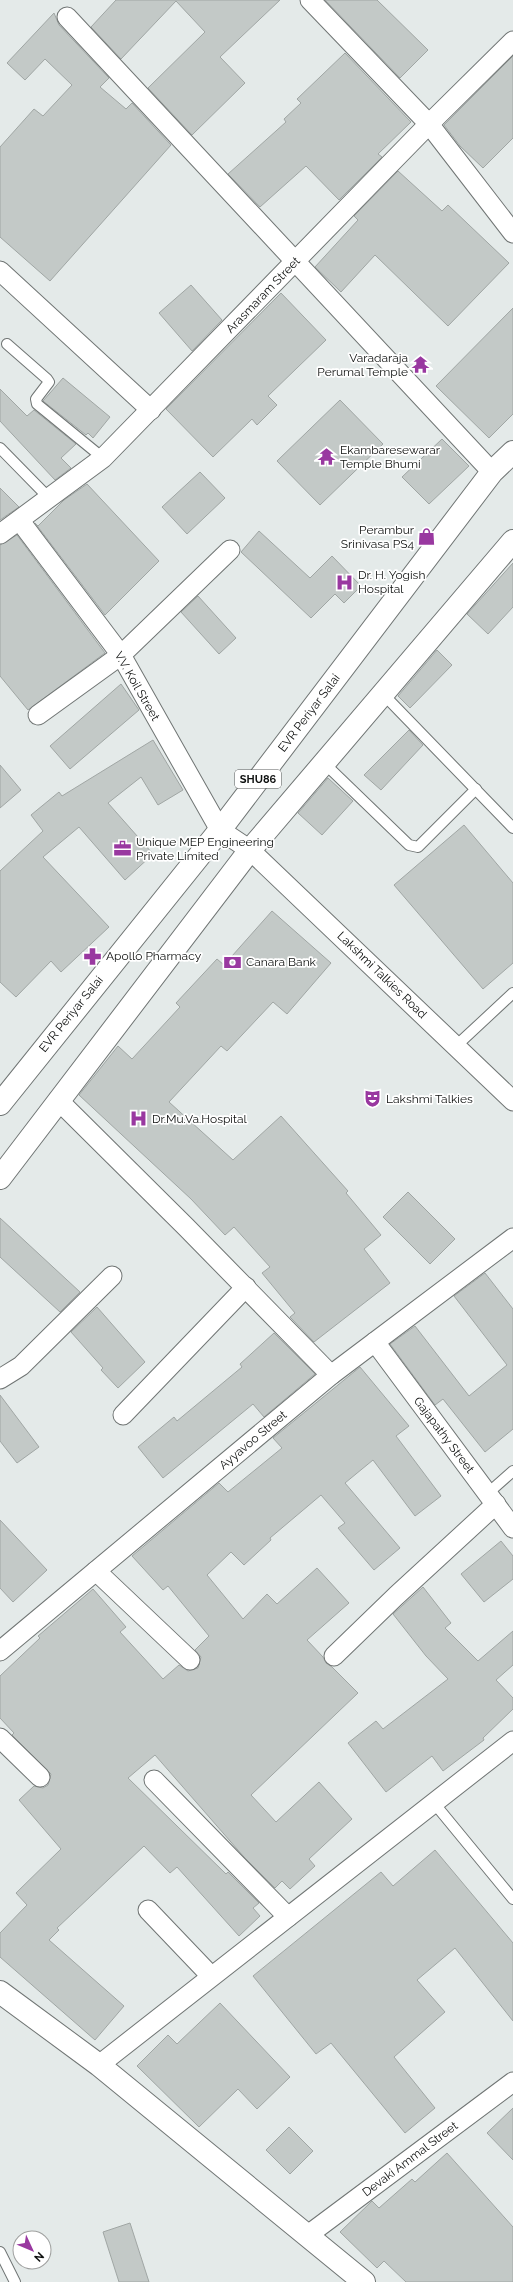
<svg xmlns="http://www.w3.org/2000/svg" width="513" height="2282" font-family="Raleway,sans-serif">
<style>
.building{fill:#c3c9c7;stroke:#a0a6a4}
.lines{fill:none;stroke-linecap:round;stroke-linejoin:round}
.service-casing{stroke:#707574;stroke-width:12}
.minor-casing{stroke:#707574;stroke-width:21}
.tertiary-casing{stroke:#707574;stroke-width:24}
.primary-casing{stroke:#707574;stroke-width:24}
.service{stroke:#fff;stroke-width:10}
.minor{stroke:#fff;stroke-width:19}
.tertiary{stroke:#fff;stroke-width:22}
.primary{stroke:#fff;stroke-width:22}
.labels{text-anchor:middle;stroke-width:3.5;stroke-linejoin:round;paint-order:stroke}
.shield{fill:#fff;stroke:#575858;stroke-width:1}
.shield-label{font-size:11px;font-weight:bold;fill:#0f1110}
.street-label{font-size:12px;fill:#0f1110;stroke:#fff}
.poi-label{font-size:12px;fill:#0f1110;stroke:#fff;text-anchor:start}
</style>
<rect width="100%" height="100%" fill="#e4eae9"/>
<g class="building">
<path d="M116 0H280L220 57 245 83 192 135 148 88 205 32 176 1 121 59 91 27Z"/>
<path d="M325 0H377L428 50 400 78Z"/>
<path d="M54 13 59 25 109 78 100 87 126 109 132 103 171 145 50 281 0 237V147L34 109 43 116 72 85 45 59 25 80 7 63Z"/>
<path d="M345 53 411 122 378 154 382 157 339 200 306 166 260 207 228 174 286 122 284 119 301 103 297 99Z"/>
<path d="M513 56V138L483 168 460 146 444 125Z"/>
<path d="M398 171 442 211 448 205 509 263 448 326 375 255 341 292 315 267 358 220 354 216Z"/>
<path d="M191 285 222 320 192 351 159 313Z"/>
<path d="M281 293 326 340 268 396 277 405 257 425 252 419 213 457 166 409Z"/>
<path d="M513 308V414L489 438 436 386Z"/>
<path d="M63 378 110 417 93 438 88 433 86 435 43 401Z"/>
<path d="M0 389 27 416 34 410 76 444 61 458 71 468 55 480 0 421Z"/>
<path d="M340 400 383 444 320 505 277 461Z"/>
<path d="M442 439 469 466 429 504 402 477Z"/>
<path d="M200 472 225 498 187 534 162 507Z"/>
<path d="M87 484 159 561 105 615 35 523 38 526 64 500Z"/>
<path d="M0 488 19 507 0 520Z"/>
<path d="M259 531 310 578 332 556 361 586 344 603 335 594 311 618 241 552Z"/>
<path d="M17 535 105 653 28 710 0 676V545Z"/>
<path d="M513 563V607L488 634 467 614Z"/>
<path d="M198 596 236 638 219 654 181 612Z"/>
<path d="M437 650 452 665 410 708 398 696Z"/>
<path d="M121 684 139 710 70 769 50 746Z"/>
<path d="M409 730 423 745 381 790 364 775Z"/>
<path d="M153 740 183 790 158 805 141 777 108 803 153 854 125 880 79 827 43 857 109 927 61 972 51 961 16 997 0 982V871L43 831 31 815 59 792 62 796Z"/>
<path d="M0 765 21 790 0 808Z"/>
<path d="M328 778 353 801 322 835 298 813Z"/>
<path d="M464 825 513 883V963L483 989 394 885Z"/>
<path d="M272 911 331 963 287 1014 273 1002 227 1051 221 1046 169 1102 233 1160 281 1116 348 1191 346 1193 381 1235 364 1249 390 1283 314 1342 290 1317 295 1313 262 1273 270 1267 234 1227 225 1235 191 1199 79 1095 118 1046 132 1059 180 1007 176 1003 217 959 224 965Z"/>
<path d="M408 1192 455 1239 430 1264 383 1217Z"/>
<path d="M0 1218 80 1292 60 1312 0 1257Z"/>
<path d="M485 1273 513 1309V1429L485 1452 443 1399 435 1405 390 1344 415 1326 469 1396 507 1365 454 1296Z"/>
<path d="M97 1307 145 1362 118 1388 101 1370 103 1368 71 1332Z"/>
<path d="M274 1333 315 1374 264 1417 253 1404 163 1478 138 1447 174 1417 177 1421 242 1367 240 1364Z"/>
<path d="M360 1367 409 1426 396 1436 441 1496 415 1516 373 1460 345 1483 400 1548 374 1570 338 1528 345 1523 321 1495 270 1538 271 1540 244 1565 231 1552 207 1575 243 1619 267 1594 277 1604 317 1568 349 1603 307 1640 323 1657 326 1663 332 1667 358 1693 251 1795 276 1822 319 1782 352 1819 309 1859 315 1866 290 1889 282 1881 275 1888 244 1857 155 1755 128 1778 226 1874 228 1872 259 1903 253 1908 260 1916 239 1936 177 1867 170 1873 144 1846 57 1928 59 1930 49 1940 124 2006 95 2040 0 1957V1933L27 1905 16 1893 61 1849 19 1800 34 1786 43 1788 48 1785 51 1774 12 1735 14 1733 0 1718V1676L40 1638 38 1636 93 1589 126 1627 120 1632 163 1679 179 1665 188 1671 198 1668 201 1657 195 1650 209 1636 168 1586 163 1590 132 1556 219 1483 228 1492 282 1448 273 1438Z"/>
<path d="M0 1395 39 1447 17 1463 0 1441Z"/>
<path d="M0 1520 47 1570 13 1602 0 1588Z"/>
<path d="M501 1541 513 1556V1579L484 1602 461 1574Z"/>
<path d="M423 1587 451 1623 445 1628 478 1661 513 1631V1665L496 1680 513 1698V1709L483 1738 484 1740 443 1771 432 1756 386 1792 348 1743 376 1721 383 1729 448 1679 426 1656 393 1614Z"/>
<path d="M435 1850 513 1943V2021L455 1948 417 1980 445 2012 394 2057 435 2108 405 2133 331 2043 316 2054 253 1976 381 1872 393 1886Z"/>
<path d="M220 2003 290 2077 257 2109 238 2089 199 2127 137 2066 168 2035 177 2044Z"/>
<path d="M513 2108V2160L487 2133Z"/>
<path d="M289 2127 313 2151 290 2174 266 2150Z"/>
<path d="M447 2153 513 2227V2282H406L384 2261 377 2268 340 2232 372 2201 379 2208 412 2179 415 2182Z"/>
<path d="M130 2223 149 2282H119L103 2232Z"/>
</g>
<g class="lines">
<defs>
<g id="service">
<path d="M7 344 47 379 49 382 36 399 37 404 103 458"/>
<path d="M0 448 50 499"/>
<path d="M383 694 513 828"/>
<path d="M324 763 409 845 418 847 476 789"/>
<path d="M456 1046 513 993"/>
<path d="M487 1494 513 1471"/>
<path d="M434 1803 513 1899"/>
<path d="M0 2252 15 2282"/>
</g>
<g id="minor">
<path d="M310 0 429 124 513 233"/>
<path d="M67 17 492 472"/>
<path d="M0 271 151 410"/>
<path d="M20 521 121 655 220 830 250 850 513 1101"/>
<path d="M0 534 103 458 429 124 513 41"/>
<path d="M38 715 121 655 230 550"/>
<path d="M58 1100 186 1227 331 1375"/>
<path d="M375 1342 513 1528"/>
<path d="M0 1379 21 1366 112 1276"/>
<path d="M123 1415 246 1287"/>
<path d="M96 1571 190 1660"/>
<path d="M0 1651 331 1375 513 1238"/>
<path d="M334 1656 396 1596 496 1504"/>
<path d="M0 1738 40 1777"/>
<path d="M154 1780 288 1917"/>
<path d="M148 1910 211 1976"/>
<path d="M99 2065 513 1741"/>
<path d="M308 2235 513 2082"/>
</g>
<path id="tertiary" d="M0 1992 99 2065 364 2282"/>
<g id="primary">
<path d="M0 1104 220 830 492 472 513 452"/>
<path d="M0 1178 250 850 513 541"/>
</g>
</defs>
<use href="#service" class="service-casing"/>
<use href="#minor" class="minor-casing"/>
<use href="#tertiary" class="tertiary-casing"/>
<use href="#primary" class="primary-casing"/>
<use href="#service" class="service"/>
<use href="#minor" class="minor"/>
<use href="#tertiary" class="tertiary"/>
<use href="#primary" class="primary"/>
</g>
<defs>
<symbol id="temple-bare" viewBox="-9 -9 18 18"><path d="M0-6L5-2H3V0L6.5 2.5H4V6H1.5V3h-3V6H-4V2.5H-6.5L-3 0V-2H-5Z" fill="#9938a0" stroke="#fff" stroke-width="2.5" paint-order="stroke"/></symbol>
<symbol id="shop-bare" viewBox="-9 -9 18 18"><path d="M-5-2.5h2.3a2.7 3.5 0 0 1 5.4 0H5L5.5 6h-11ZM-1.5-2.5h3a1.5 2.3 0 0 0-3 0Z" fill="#9938a0" stroke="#fff" stroke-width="2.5" paint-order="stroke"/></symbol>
<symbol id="hospital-bare" viewBox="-9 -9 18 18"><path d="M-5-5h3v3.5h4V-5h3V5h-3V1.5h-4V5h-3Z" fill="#9938a0" stroke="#fff" stroke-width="2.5" paint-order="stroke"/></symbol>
<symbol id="office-bare" viewBox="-9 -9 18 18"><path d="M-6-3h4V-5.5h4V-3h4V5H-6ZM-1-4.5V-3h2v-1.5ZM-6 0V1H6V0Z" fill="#9938a0" stroke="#fff" stroke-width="2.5" paint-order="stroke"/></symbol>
<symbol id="pharmacy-bare" viewBox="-9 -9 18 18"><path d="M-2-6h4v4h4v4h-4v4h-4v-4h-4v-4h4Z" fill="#9938a0" stroke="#fff" stroke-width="2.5" paint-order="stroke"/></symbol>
<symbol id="bank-bare" viewBox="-9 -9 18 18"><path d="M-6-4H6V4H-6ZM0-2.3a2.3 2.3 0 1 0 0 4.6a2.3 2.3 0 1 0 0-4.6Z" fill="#9938a0" stroke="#fff" stroke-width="2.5" paint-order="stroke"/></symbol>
<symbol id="theatre-bare" viewBox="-9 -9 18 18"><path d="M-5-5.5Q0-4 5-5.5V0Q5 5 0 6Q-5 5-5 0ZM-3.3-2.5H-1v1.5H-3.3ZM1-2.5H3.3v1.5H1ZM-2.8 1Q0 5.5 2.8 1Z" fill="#9938a0" stroke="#fff" stroke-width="2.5" paint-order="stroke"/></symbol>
</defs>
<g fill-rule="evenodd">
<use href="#temple-bare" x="408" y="352" width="25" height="25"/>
<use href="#temple-bare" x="314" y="444" width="25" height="25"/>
<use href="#shop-bare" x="414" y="524" width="25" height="25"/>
<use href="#hospital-bare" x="332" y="570" width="25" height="25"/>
<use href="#office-bare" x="110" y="836" width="25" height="25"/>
<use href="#pharmacy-bare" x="80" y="944" width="25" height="25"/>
<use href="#bank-bare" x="220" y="950" width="25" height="25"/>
<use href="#theatre-bare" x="360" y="1086" width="25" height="25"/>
<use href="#hospital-bare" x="126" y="1106" width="25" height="25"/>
</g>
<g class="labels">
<rect class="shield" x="235" y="770" width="46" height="18" rx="3"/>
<g class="shield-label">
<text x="258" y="783">SHU86</text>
</g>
<g class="street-label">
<text transform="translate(263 295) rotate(-46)" y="4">Arasmaram Street</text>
<text transform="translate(137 686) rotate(60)" y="4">V.V. Koil Street</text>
<text transform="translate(309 713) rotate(-53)" y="4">EVR Periyar Salai</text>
<text transform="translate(382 975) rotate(44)" y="4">Lakshmi Talkies Road</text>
<text transform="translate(71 1014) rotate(-51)" y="4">EVR Periyar Salai</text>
<text transform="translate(444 1435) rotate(53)" y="4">Gajapathy Street</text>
<text transform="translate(253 1440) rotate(-40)" y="4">Ayyavoo Street</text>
<text transform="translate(410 2159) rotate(-37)" y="4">Devaki Ammal Street</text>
</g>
<g class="poi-label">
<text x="408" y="362" text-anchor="end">Varadaraja<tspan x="408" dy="14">Perumal Temple</tspan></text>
<text x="340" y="454">Ekambaresewarar<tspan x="340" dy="14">Temple Bhumi</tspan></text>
<text x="414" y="534" text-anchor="end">Perambur<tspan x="414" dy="14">Srinivasa PS4</tspan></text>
<text x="358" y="579">Dr. H. Yogish<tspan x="358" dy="14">Hospital</tspan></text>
<text x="136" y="846">Unique MEP Engineering<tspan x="136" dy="14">Private Limited</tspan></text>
<text x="106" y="960">Apollo Pharmacy</text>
<text x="246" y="966">Canara Bank</text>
<text x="386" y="1103">Lakshmi Talkies</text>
<text x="152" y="1123">Dr.Mu.Va.Hospital</text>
</g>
</g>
<g transform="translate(32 2250) rotate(134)"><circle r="19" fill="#ffffff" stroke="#9fa09f"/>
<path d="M0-3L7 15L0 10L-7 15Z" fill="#9938a0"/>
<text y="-6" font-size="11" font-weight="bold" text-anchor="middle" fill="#0f1110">N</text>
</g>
</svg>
